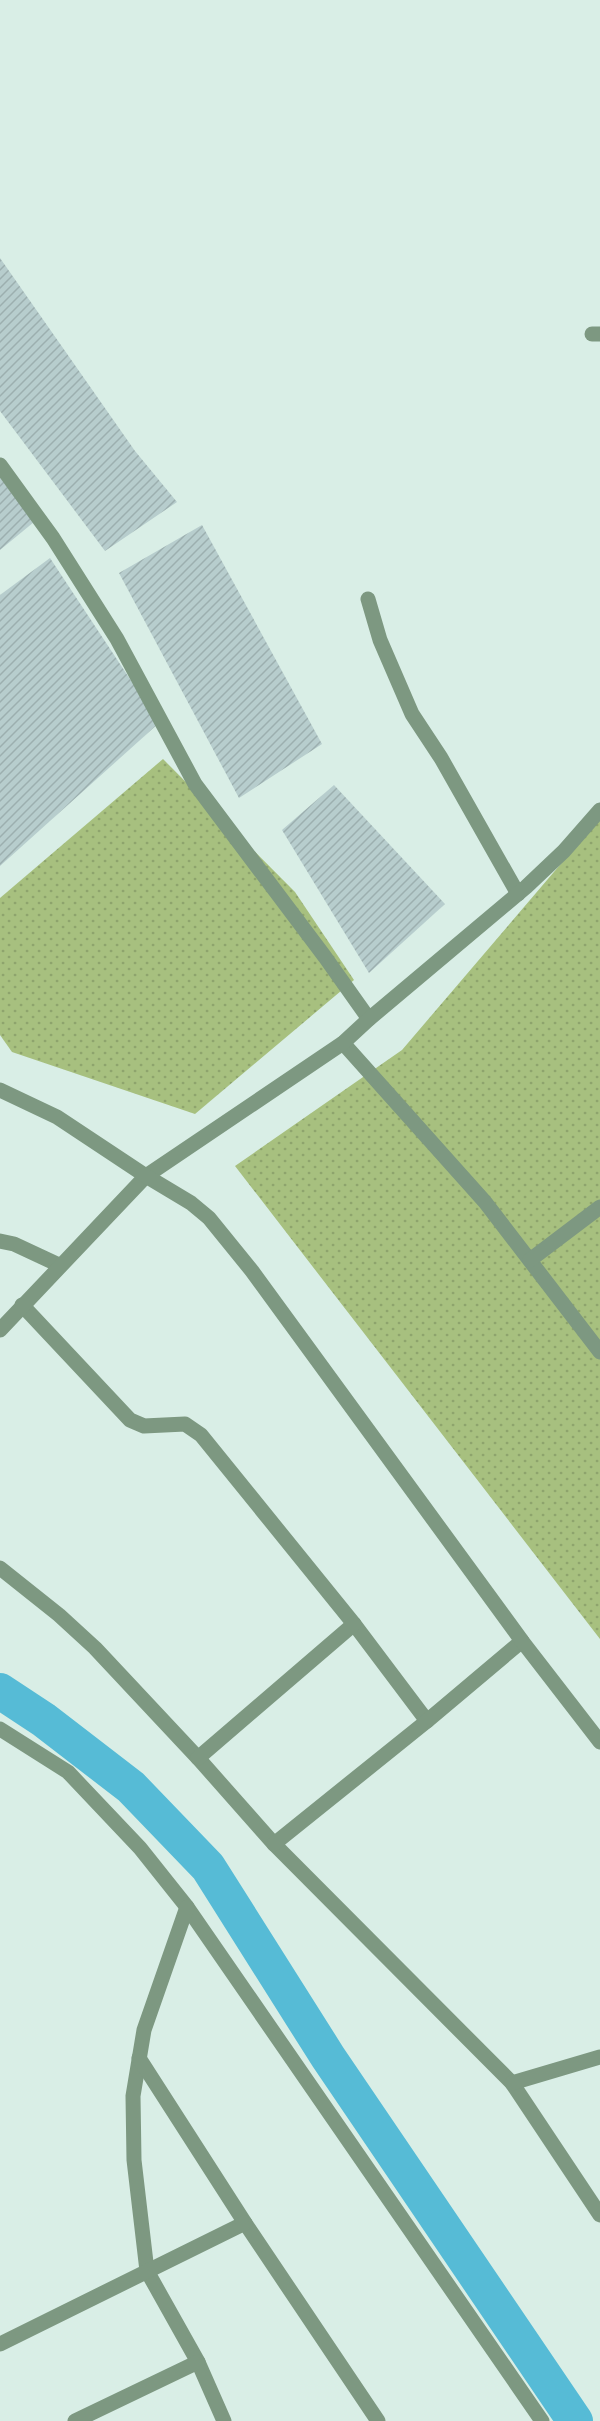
<svg xmlns="http://www.w3.org/2000/svg" width="600" height="2421" font-family="'Zilla Slab',serif">
<style>
.grass{fill:url(#grass-dots)}
.lines{fill:none;stroke-linecap:round;stroke-linejoin:round}
.canal{stroke:#56bbd6;stroke-width:36}
.building{fill:url(#building-hatch)}
.service{stroke:#7d9881;stroke-width:15}
.minor{stroke:#7d9881;stroke-width:15}
.tertiary{stroke:#7d9881;stroke-width:15}
</style>
<defs>
<pattern id="grass-dots" width="8" height="8" patternUnits="userSpaceOnUse" patternTransform="scale(1.5)"><rect width="8" height="8" fill="#a7c07f"/><path d="M2 2h.1M6 6h.1" fill="none" stroke="#8ea46d" stroke-width="1.8" stroke-linecap="round"/></pattern>
<pattern id="building-hatch" width="6" height="6" patternUnits="userSpaceOnUse" patternTransform="scale(1.5)"><rect width="6" height="6" fill="#b7cdcd"/><path d="M-1 1l2-2M0 6l6-6M5 7l2-2" fill="none" stroke="#9cafaf"/></pattern>
</defs>
<rect width="100%" height="100%" fill="#d9eee6"/>
<g class="grass">
<path d="M163 759 295 892 354 980 195 1114 12 1052 0 1035V898Z"/>
<path d="M600 818V1639L235 1166 402 1050Z"/>
</g>
<g class="lines">
<path class="canal" d="M0 1691 44 1720 131 1787 208 1867 328 2057 575 2421"/>
</g>
<g class="building">
<path d="M0 258 135 451 177 502 105 551 0 411Z"/>
<path d="M0 477 34 522 0 550Z"/>
<path d="M202 525 322 744 239 798 119 573Z"/>
<path d="M50 558 159 723 0 866V595Z"/>
<path d="M334 785 445 904 369 973 282 830Z"/>
</g>
<g class="lines">
<g class="service">
<path d="M592 334H600"/>
<path d="M368 599 380 640 412 714 441 758 518 894"/>
</g>
<g class="minor">
<path d="M0 465 53 538 117 639 195 784 325 957 369 1019"/>
<path d="M343 1043 485 1202 600 1352"/>
<path d="M0 1241 14 1244 59 1265"/>
<path d="M530 1260 600 1207"/>
<path d="M22 1305 130 1420 144 1426 185 1424 201 1435 354 1624 427 1721"/>
<path d="M0 1330 146 1176 343 1043 369 1019 526 887 564 851 600 810"/>
<path d="M0 1568 59 1615 95 1648 198 1758 274 1844 512 2083 600 2215"/>
<path d="M0 1729 68 1772 140 1848 187 1907 542 2421"/>
<path d="M198 1758 354 1624"/>
<path d="M274 1844 427 1721 522 1641"/>
<path d="M187 1907 144 2030 133 2096 134 2160 147 2271 198 2362 224 2421"/>
<path d="M139 2058 245 2223 378 2421"/>
<path d="M512 2083 600 2057"/>
<path d="M0 2344 245 2223"/>
<path d="M75 2421 198 2362"/>
</g>
<path class="tertiary" d="M0 1090 57 1117 146 1176 191 1203 209 1218 252 1271 522 1641 600 1742"/>
</g>
</svg>
